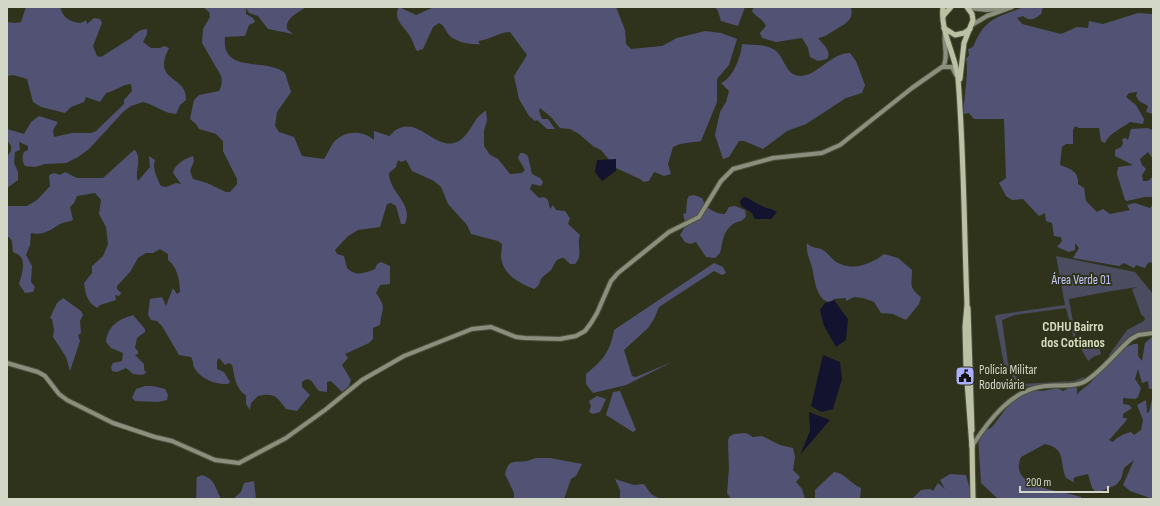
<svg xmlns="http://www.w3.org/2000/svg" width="1160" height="506" font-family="'Sofia Sans Condensed',sans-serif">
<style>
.green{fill:#4b4c60}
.forest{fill:#525374}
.water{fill:#14132f}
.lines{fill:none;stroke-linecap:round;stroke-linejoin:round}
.secondary-casing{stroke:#4d513b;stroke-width:6}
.highway-casing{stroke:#4d513b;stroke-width:7}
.secondary{stroke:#8b8f7d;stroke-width:4}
.highway{stroke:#bac1a5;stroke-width:5}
.labels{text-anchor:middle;stroke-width:4;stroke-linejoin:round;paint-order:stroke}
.park-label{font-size:13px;fill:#c3c6f6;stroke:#2f331c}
.poi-label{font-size:13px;fill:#d3d7c8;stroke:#2f331c;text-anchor:start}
.neighbourhood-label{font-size:14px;font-weight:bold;fill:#d5dcbf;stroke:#2f331c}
</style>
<rect width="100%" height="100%" fill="#2f331c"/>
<g class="green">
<path d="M1056 256 1135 272 1153 294V331C1134 331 1122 345 1109 358V355L1127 330 1144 321 1145 318 1141 314 1132 289 1137 287 1106 292 1103 282 1106 292 1069 299 1076 339 1079 342 1078 344 1074 339 1066 308 1015 315 1002 320 1008 363 1021 384 1074 381 1084 377 1085 379C1076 383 1027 388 1019 386L1004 364 995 317 996 315 1065 305Z"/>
<path d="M1097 339 1101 354 1095 356 1088 361 1079 345 1080 342Z"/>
</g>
<g class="forest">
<path d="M26 7H60C63 18 70 22 81 23L86 20 87 24 94 18 100 19 102 23 93 46 97 56 101 57 131 38C135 33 141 29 147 29V34L143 42 151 48H160L164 46 169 48C151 83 188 75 186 100L180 105 176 114C163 113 155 105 143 102L131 106 123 112 89 149 78 157 66 163 45 164 35 167 25 166C22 161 22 157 24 152L28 150V146L19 142 20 150 15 152 14 163 18 172V180L7 188V157L11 151V146L7 140V129L24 134 31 122 39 116 58 122 53 130 54 137 72 133H91L96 131 124 104V100L132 91 131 84C121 85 115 91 106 93L100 102 86 97 84 102 71 107 65 113 41 107 33 102 27 79 13 75 7 76V22L15 23 21 22Z"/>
<path d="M203 7H306C299 12 285 18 287 29L293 34 268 29 258 16 249 13 246 8V14L253 18 255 22 249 25 245 36 225 37C221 75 265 57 285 73L291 92 277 112 275 126 279 132 294 137 302 156 324 159C328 153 330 147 334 142 345 130 362 130 374 140V131L389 136C393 134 393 131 396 130 417 116 434 148 454 143 471 138 472 117 486 111L487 120 484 131V146L490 155 498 159 510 174 522 173 525 170 518 158 520 153H524L528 156 532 174 540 178 543 182 541 186 532 184 530 189 539 198 544 197 548 200 550 209 553 205 556 210 565 211 570 218 568 224 580 235C576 246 584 255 575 264H570L564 258C555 258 555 264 551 270 548 273 544 275 541 279 539 284 539 286 534 289 519 283 503 275 501 257 501 253 502 248 502 244L498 241 471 234 467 225 448 204 441 187 434 181 412 171 406 160 401 162 398 160 396 167 389 173C389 193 414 203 405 224H401L396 206 391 203 387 204 380 227 358 230 348 236 335 250 337 254 344 256 347 268C356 277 365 273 375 269L377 264 381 262 390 266V284L380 285 376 293C387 309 382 307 380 325L373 328V339L369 343 345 354 348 358 342 365 351 380 349 386 342 392 331 381 327 382V392L319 391C313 386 312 374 302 382V387L310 395 297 411 286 409C277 397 275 392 258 396L251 403 250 410 246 404V395C235 389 235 376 232 365L229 363 225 365 219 358 217 360V369L224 372 230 382 228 384C216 385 201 379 195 369 192 365 194 361 191 357L179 355 162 326 157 321 151 320 148 315 150 299 162 297 166 306 173 288 177 294 180 292C180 281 177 266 168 260V254L160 249 153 253H146L138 258 130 272 117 286V289L121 293 119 296 115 295 116 300 100 305 97 308C86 301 86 294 84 283L92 273V266L103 256 108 244 106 227 99 214 101 200 95 193 77 196 74 203 70 207 73 220C69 222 64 222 60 224 51 230 42 236 31 233L30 245 26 255 32 266 31 282 35 287 33 292 25 293 19 284C21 277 27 261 19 255 17 254 15 253 13 252L12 241 9 237H7V206H27L37 200 50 186 49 176C52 172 56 173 60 175L65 172 77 178H103L134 150 136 151C142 164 134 172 138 181L150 167 149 156 155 160C152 167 157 179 161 186L166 187 176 183 181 184 173 173C175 164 184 159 193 156L194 161 190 171 193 179 207 183 226 192H230L237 184V179L223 151V141L216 134 199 129 196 124 190 119 194 100 199 95 219 91C222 86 223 79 220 74L202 43 203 29 210 17 209 12Z"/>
<path d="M399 7 416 15 434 7H616L625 30 626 44 631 49 662 46 677 38 705 31 721 33 737 39 729 65 717 79V102L701 141C692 143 681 142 673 147L668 164 671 174 664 176 654 172 649 181 644 182 640 179 616 168 601 150 593 146 579 134 570 129 560 128 551 117 540 108 539 111 542 119H548L555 129H547L537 120 535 121 529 116 519 99 514 76 527 55 510 32C500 32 489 40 478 41L480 44C470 45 456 42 449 35 445 30 444 25 439 23L433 27 423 49 417 51C414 47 413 41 410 36 404 27 392 18 399 7Z"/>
<path d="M715 7H745L738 26 721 21 718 11Z"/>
<path d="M754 7H851C854 21 846 23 835 30 829 33 826 37 818 38 823 45 832 50 827 59L818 61 810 57 808 48 802 38 776 42 762 38 760 33 766 26C763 19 756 17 752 11Z"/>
<path d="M1024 7H1043L1041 14C1035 19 1030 22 1023 16L1017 18 1022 24 1061 34 1077 27 1088 28 1089 21 1103 24 1138 13 1153 14V114L1146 112 1148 106 1139 101 1136 96 1137 92 1129 93 1126 97 1136 105 1144 119 1143 124 1130 122C1121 129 1109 133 1105 143L1101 141 1099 128H1079L1075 126 1073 130V144H1066L1062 147 1060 165C1071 169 1079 172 1078 184L1084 188 1086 201 1097 212 1103 209 1110 214 1130 210 1127 205 1135 203 1150 208 1153 204V262L1148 263 1145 268 1136 265 1134 268 1124 263 1119 266 1073 258 1079 248 1075 243V250L1069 252 1057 247 1062 241 1061 237 1054 236 1052 223 1046 221 1045 213 1039 216 1023 199 1012 200 1006 196 999 183 1006 178 1004 119H974L969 113 963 114C964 103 969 65 966 59L969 55 968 49 973 47C985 18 996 18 1024 7Z"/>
<path d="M742 44C752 45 764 44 773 49 785 55 784 75 800 76 817 76 831 53 850 53L856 61 865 85 862 93 846 98 806 124 787 131 763 149 744 141H739L729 157 723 159 715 135 720 112 726 102 729 91 721 83C733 78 741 57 742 44Z"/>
<path d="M1148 128 1152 130 1153 129V159L1148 152 1140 159 1142 165 1146 169 1142 175 1143 181H1148L1153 176V197H1144L1127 201 1125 200 1117 174 1118 167 1133 165 1115 156V150L1121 147 1123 144 1122 139 1126 138 1128 140 1131 129Z"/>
<path d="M694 195 702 198C705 208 715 214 725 214L729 207 735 206 745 210 746 216C743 222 738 221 733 224 722 232 723 242 720 253L715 258 706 257 696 242 690 244 685 242 680 235 686 225 683 214 686 213 687 200 689 196Z"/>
<path d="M807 243C812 249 818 247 823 250 829 254 832 260 838 263 854 271 871 264 884 254L898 258 912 270C912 285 908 287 921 297L919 304 906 320 893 314 881 313 874 302 863 298 854 297 846 301V298L833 299 835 302C816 305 815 280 812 267 809 258 806 252 807 243Z"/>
<path d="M714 263 723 267 726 273 722 275 714 271 659 307 654 319 648 328 624 350 632 376 636 377 672 362 626 385 593 393 586 384V374C603 360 610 352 614 330Z"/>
<path d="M63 298 81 311 83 315 80 321 81 333 78 335 80 341 70 371 66 357 53 337 54 330 52 319 50 318 57 303Z"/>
<path d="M133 315 145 329V332L137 338 135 348 138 351V354L135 355 144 364V369L146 373 142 375 133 374 126 368 117 372 112 371 111 367 113 363 122 361 123 353 111 348 106 342C108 326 117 320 133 315Z"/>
<path d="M1153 336V389H1149L1148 381 1142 383 1138 369 1135 379 1141 388 1138 397 1135 399 1123 398V404L1129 405 1132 408 1123 414V418H1127L1126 421 1109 440 1113 442C1117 437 1123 434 1131 432L1134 435 1141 430 1143 420 1137 405 1146 400 1147 413 1149 412 1153 395V499L1130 491 1123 485 1134 460 1124 468 1121 479 1116 485 1097 493 1092 488 1088 474 1075 477 1073 480 1075 483 1066 478C1059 462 1067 449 1045 444L1021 457C1007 490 1065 490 1081 497V499H998L981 483 978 436 983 429H989L993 426 1010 403 1019 398 1026 390 1043 391 1057 388 1063 391 1072 386 1077 388V395C1082 388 1088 386 1093 380 1096 377 1097 373 1100 369 1106 362 1128 342 1138 344V356L1142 361 1145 343Z"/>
<path d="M145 386H153L165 389 168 395 167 400 158 402 135 401 132 398 136 389Z"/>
<path d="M620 391 636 430 633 432 606 415 613 392Z"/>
<path d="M597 396 606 399 600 412 593 414 589 412 591 406 589 401Z"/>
<path d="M746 433 753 437 762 436 780 445 793 448 795 457 793 470 800 477 796 482 802 489 805 499H731L727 493 729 469 728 441 729 437 734 434Z"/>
<path d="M536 458H550L582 464 576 476 571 479 564 499H514V493L505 474C509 458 514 463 527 461 530 460 533 459 536 458Z"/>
<path d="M834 472C845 473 851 484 861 488L860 499H815V490Z"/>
<path d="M950 474 966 475 971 494 970 499H912L921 490 930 489 933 491 938 483 945 489 940 480Z"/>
<path d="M202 475C215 479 215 487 221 499H196C197 493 196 481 197 477Z"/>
<path d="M615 479 634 485 644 484 651 494 660 499H620V490Z"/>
<path d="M254 481 256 499H233L241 492 244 483Z"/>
</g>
<g class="water">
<path d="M616 159V171L602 181 595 172 597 160Z"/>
<path d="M744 197C751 199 755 203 762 206 767 209 772 208 777 212L771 219H755L752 213 741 206 740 201Z"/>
<path d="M834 300 848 319 846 340 836 347 824 326 820 310 825 303Z"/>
<path d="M823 355 840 362 842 379 833 409 821 412 811 406Z"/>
<path d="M809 412 830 420 800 455 810 431Z"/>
</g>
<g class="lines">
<defs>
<g id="secondary">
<path d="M968 8 988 10 1005 7"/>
<path d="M972 25 987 16 1012 7"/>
<path d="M943 67C949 57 943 44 945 32"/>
<path d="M7 363 38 372 45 376 59 394 67 400 113 423 155 437 172 441 215 460 239 463 286 438 325 410 362 380 404 356 472 329 491 327 516 337 525 338 560 339 576 336 585 331 591 323 597 313 611 281 618 273 669 232 699 217 721 181 733 169 773 158 822 153 840 145 912 88 942 67H952L956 75"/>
<path d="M972 446C989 420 1012 389 1045 386 1057 384 1072 388 1084 382 1100 373 1117 351 1131 339L1138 335 1153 333"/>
</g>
<g id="highway">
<path d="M943 7C940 32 955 53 958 78 964 153 964 228 967 304L965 327 966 368 972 447"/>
<path d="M943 16 951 7"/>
<path d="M944 28 955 35 964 33 970 29"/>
<path d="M960 79 964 43 973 20 972 14 967 7"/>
<path d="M968 308 972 430"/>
<path d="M972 444 973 499"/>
</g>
</defs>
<use href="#secondary" class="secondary-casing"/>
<use href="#highway" class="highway-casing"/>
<use href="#secondary" class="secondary"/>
<use href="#highway" class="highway"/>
</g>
<defs>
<symbol id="civic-square" viewBox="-11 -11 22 22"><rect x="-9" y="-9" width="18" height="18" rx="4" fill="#acaffb" stroke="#2f331c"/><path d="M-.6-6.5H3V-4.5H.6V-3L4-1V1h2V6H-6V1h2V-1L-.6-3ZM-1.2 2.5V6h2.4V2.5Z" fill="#111"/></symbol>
</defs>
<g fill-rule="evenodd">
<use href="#civic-square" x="954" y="365" width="22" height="22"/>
</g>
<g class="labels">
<g class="park-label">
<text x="1081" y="284">Área Verde 01</text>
</g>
<g class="poi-label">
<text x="979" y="374">Polícia Militar<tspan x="979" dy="15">Rodoviária</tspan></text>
</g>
<g class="neighbourhood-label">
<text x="1073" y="331">CDHU Bairro<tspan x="1073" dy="16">dos Cotianos</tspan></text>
</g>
</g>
<rect width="1160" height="506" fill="none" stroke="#d3d7c8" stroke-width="16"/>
<path d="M1020 486v6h88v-6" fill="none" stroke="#d3d7c8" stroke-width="2"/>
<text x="1026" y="486" font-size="12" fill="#d3d7c8" stroke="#2f331c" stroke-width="3" paint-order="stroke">200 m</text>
</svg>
